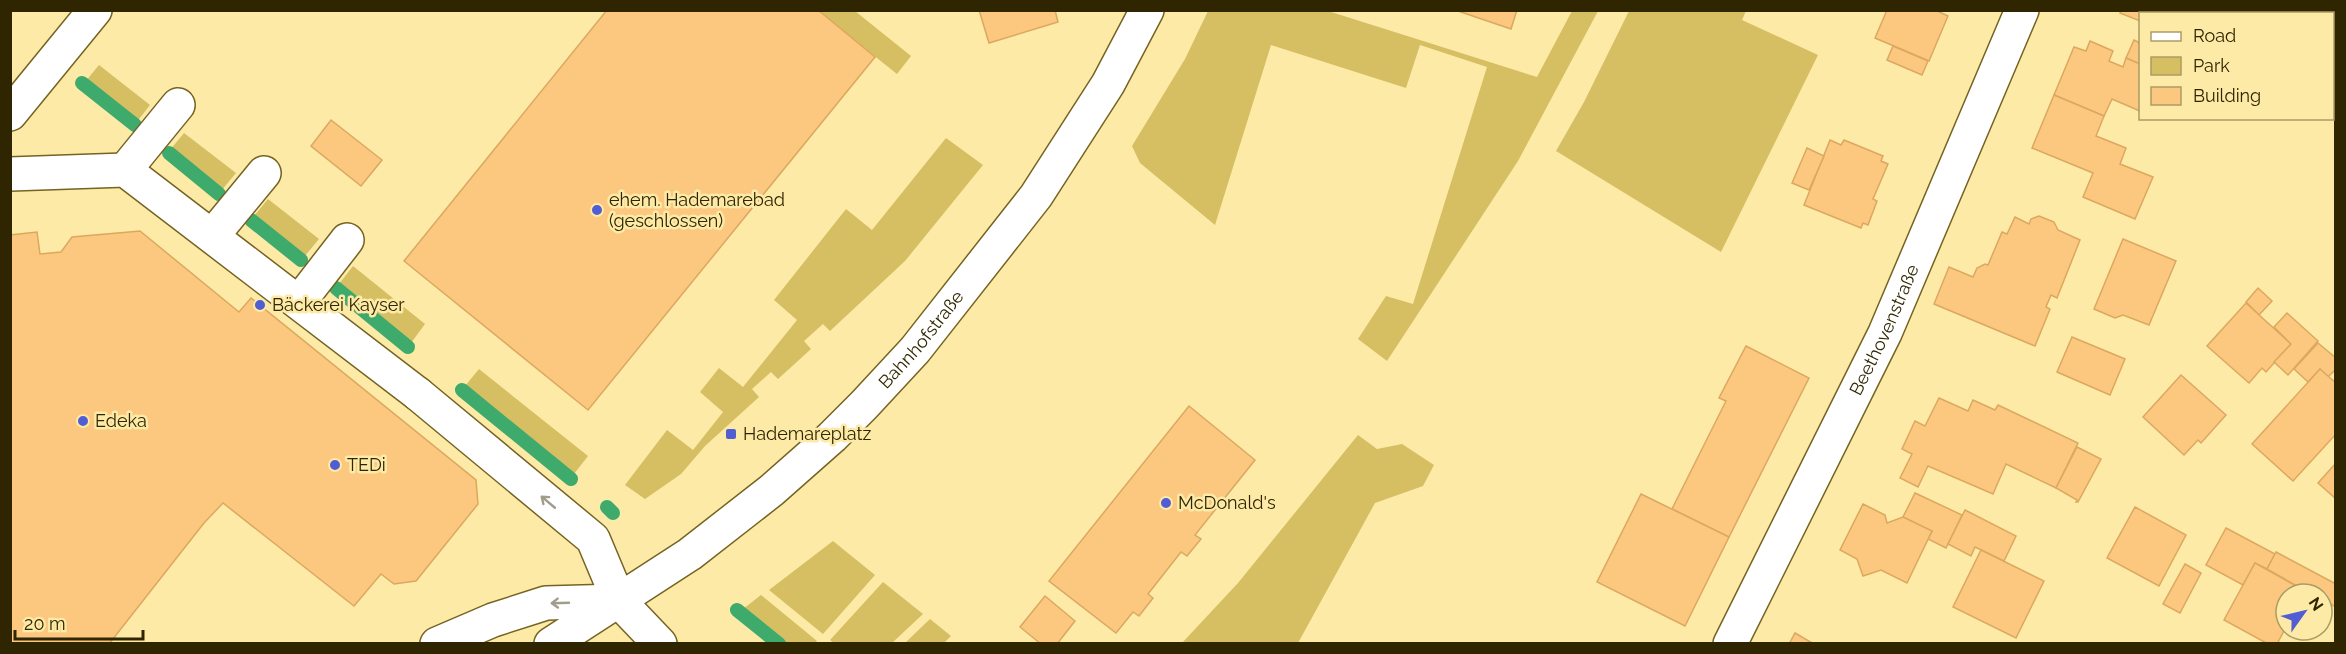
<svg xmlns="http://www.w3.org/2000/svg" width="2346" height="654" font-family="Raleway,sans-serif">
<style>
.green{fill:#d6be63}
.water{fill:#3eaa6b}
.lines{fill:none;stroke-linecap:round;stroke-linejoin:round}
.stream{stroke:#3eaa6b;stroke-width:14}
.building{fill:#fcc77e;stroke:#dca85f;stroke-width:1.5}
.pedestrian-casing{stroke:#756321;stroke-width:36}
.minor-casing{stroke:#756321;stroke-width:36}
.tertiary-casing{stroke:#756321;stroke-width:36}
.secondary-casing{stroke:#756321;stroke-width:36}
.pedestrian{stroke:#fff;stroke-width:33}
.minor{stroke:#fff;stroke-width:33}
.tertiary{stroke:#fff;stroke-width:33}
.secondary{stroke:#fff;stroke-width:33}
.oneway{stroke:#a19d8d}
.poi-dot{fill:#515dd3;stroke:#fdeaa7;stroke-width:2}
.labels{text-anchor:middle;stroke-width:5;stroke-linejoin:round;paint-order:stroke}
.poi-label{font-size:18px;fill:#2f2601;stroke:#fdeaa7;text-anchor:start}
.street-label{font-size:18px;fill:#2f2601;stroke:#fdeaa7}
</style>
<rect width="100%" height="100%" fill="#fdeaa7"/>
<g class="green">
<path d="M818 11H855L911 56 897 74Z"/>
<path d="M1208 11H1328L1537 77 1572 11H1598L1518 161 1387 361 1358 339 1386 296 1413 304 1487 67 1420 45 1406 88 1271 45 1215 225 1140 163 1132 146 1185 59Z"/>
<path d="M1629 11H1746L1742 20 1818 55 1721 252 1556 151 1584 102Z"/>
<path d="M99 65 150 105 136 123 85 82Z"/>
<path d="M184 133 236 173 221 191 170 150Z"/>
<path d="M946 138 983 165 905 261 830 331 823 324 804 341 811 349 778 379 771 372 752 389 759 397 705 446 681 474 645 499 625 485 667 430 693 450 723 412 700 392 719 368 743 387 797 320 774 300 846 209 872 230Z"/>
<path d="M268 199 319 239 304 257 254 216Z"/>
<path d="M353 266 425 324 411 343 339 284Z"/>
<path d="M479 369 588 456 574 474 465 386Z"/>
<path d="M1358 435 1377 449 1402 444 1434 465 1423 486 1375 503 1298 643H1182L1238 583Z"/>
<path d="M833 541 875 575 823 634 769 590Z"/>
<path d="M883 582 923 614 892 643H834L830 640Z"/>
<path d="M761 595 817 641 815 643H786L743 609Z"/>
<path d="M930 619 951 636 944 643H905Z"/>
</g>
<g class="water">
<path d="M336 288 408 347 405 350 333 291Z"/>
<path d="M462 390 571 479 568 481 459 393Z"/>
</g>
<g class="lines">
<g class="stream">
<path d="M82 83 135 125"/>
<path d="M169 153 219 194"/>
<path d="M251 220 301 260"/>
<path d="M336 288 408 347"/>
<path d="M462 390 571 479"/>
<path d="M607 507 613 513"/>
<path d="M737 610 779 644"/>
</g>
</g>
<g class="building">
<path d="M607 10H818L875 57 588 410 404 261Z"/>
<path d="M979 10H1055L1058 22 989 43Z"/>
<path d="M1455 10H1517L1511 29Z"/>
<path d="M1887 10H1935L1948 16 1929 61 1875 38Z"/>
<path d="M2121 10H2149L2148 14H2140V21L2120 13Z"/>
<path d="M2134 40 2140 43V64L2126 58Z"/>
<path d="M2090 41 2113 51 2109 61 2123 67 2126 58 2140 64V111L2112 99 2104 116 2054 95 2074 47 2086 51Z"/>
<path d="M1893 46 1928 61 1922 75 1887 60Z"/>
<path d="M2054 95 2104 116 2096 136 2126 148 2120 164 2153 177 2135 219 2083 197 2093 173 2032 148Z"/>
<path d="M331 120 382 160 361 186 311 146Z"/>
<path d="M1830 140 1841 145 1844 140 1883 156 1881 161 1888 164 1873 199 1877 201 1868 225 1863 223 1861 228 1804 205Z"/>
<path d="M1807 148 1824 156 1809 190 1792 183Z"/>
<path d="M2039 216 2054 222 2058 230 2080 240 2057 298 2051 295 2046 307 2050 309 2035 346 1934 304 1949 267 1973 277 1977 268 1985 264 1988 265 2002 232 2007 234 2015 217 2029 224 2031 219Z"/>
<path d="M140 231 239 312 251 298 476 480 478 504 416 581 394 584 381 574 354 606 223 503 204 523 109 644H10V235L37 232 40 254 61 252 72 237Z"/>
<path d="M2123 239 2176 261 2149 325 2123 315 2115 318 2094 309Z"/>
<path d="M2258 288 2272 301 2259 315 2246 302Z"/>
<path d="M2246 303 2291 344 2266 372 2262 368 2249 383 2207 346Z"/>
<path d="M2287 313 2318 341 2288 375 2274 362 2291 344 2274 327Z"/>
<path d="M2072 337 2125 359 2110 395 2057 372Z"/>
<path d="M2318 343 2336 358V369L2328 377 2320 369 2308 382 2294 369Z"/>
<path d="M1746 346 1809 378 1729 537 1672 509 1726 401 1719 398Z"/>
<path d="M2320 369 2336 383V434L2293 481 2252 444Z"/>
<path d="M2181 375 2226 415 2201 443 2198 440 2184 455 2143 417Z"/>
<path d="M1939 398 1968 411 1973 400 1995 410 1998 405 2078 443 2056 488 2006 464 1993 494 1928 466 1918 487 1900 478 1912 454 1902 449 1915 421 1925 426Z"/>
<path d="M1189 406 1255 460 1195 535 1201 539 1187 556 1181 552 1148 594 1153 598 1139 616 1133 612 1116 633 1049 581Z"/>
<path d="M2077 447 2101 459 2078 502H2076L2077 500 2056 488Z"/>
<path d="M2336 463 2335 497V498L2318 483Z"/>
<path d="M1915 493 1962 515 1946 548 1928 539 1932 531 1903 517Z"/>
<path d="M1641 494 1729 537 1685 626 1597 582Z"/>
<path d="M1863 504 1885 515 1887 523 1903 517 1932 531 1907 583 1881 570 1863 576 1857 559 1840 550Z"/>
<path d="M2135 507 2186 535 2159 586 2107 558Z"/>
<path d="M1965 510 2016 536 2004 561 1975 547 1971 556 1948 544Z"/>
<path d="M2226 528 2275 554 2267 569 2255 563 2243 585 2206 565Z"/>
<path d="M1981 550 2044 581 2016 638 1953 607Z"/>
<path d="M2276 552 2336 584V607L2322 600V594H2311L2267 569Z"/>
<path d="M2255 563 2305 591 2304 594H2286V627L2277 644H2268L2224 620Z"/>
<path d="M2185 564 2201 573 2180 613 2163 604Z"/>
<path d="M1045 596 1075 621 1057 644H1041L1020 627Z"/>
<path d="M1795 633 1814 644H1789Z"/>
</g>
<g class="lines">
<defs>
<g id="pedestrian">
<path d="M10 114 95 10"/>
<path d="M125 170 178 105"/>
<path d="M10 174 125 170 418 394"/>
<path d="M213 235 264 173"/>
<path d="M299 302 347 240"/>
</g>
<g id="minor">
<path d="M418 394 593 539 619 601"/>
<path id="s1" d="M1730 644 1885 333 2022 10"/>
</g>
<path id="tertiary" d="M619 601 660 644"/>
<g id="secondary">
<path d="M437 644 493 620 546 603 619 601"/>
<path id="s2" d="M551 644 690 554 772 490 832 437 864 405 915 350 1036 196 1108 84 1147 10"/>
</g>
</defs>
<use href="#pedestrian" class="pedestrian-casing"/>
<use href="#minor" class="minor-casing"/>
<use href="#tertiary" class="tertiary-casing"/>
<use href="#secondary" class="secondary-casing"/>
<use href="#pedestrian" class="pedestrian"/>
<use href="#minor" class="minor"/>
<use href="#tertiary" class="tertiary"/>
<use href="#secondary" class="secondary"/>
</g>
<defs><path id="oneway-shaft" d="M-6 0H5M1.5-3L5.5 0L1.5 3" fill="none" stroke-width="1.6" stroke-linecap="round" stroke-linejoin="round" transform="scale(1.5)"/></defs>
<g class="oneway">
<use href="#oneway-shaft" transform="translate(548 502) rotate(-140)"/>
<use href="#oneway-shaft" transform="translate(560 603) rotate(178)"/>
</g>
<g class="poi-dot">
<circle cx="597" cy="210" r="6"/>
<circle cx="260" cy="305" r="6"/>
<circle cx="83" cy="421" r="6"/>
<rect x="725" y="428" width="12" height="12" rx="3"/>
<circle cx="335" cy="465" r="6"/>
<circle cx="1166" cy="503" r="6"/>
</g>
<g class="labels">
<g class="poi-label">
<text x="609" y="206">ehem. Hademarebad<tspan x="609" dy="21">(geschlossen)</tspan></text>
<text x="272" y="311">Bäckerei Kayser</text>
<text x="95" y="427">Edeka</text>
<text x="743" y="440">Hademareplatz</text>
<text x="347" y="471">TEDi</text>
<text x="1178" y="509">McDonald's</text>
</g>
<g class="street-label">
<text dy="6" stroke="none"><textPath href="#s1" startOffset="350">Beethovenstraße</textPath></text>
<text dy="6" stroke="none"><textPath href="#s2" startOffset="482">Bahnhofstraße</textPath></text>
</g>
</g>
<rect width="2346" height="654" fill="none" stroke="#2f2601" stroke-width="24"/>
<rect x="2139" y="12" width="195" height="108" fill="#fdeaa7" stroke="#ab9c65" stroke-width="1.5"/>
<rect x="2151" y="32" width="30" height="9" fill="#ffffff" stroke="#ab9c65" stroke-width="1.5"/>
<text x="2193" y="42" font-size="18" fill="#2f2601">Road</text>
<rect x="2151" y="57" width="30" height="18" fill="#d6be63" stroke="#ab9c65" stroke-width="1.5"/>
<text x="2193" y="72" font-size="18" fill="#2f2601">Park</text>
<rect x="2151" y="87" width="30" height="18" fill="#fcc77e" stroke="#ab9c65" stroke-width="1.5"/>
<text x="2193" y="102" font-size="18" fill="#2f2601">Building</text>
<g transform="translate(2304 612) rotate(56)"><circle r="28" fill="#fdeaa7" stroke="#ab9c65" stroke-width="1.5"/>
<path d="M0-4.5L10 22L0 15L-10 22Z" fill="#515dd3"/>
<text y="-9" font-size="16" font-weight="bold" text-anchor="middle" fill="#2f2601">N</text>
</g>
<path d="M15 630v9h128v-9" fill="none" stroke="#2f2601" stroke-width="3"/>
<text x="24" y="630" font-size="18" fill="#2f2601" stroke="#fdeaa7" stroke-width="4.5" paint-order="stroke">20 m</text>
</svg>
